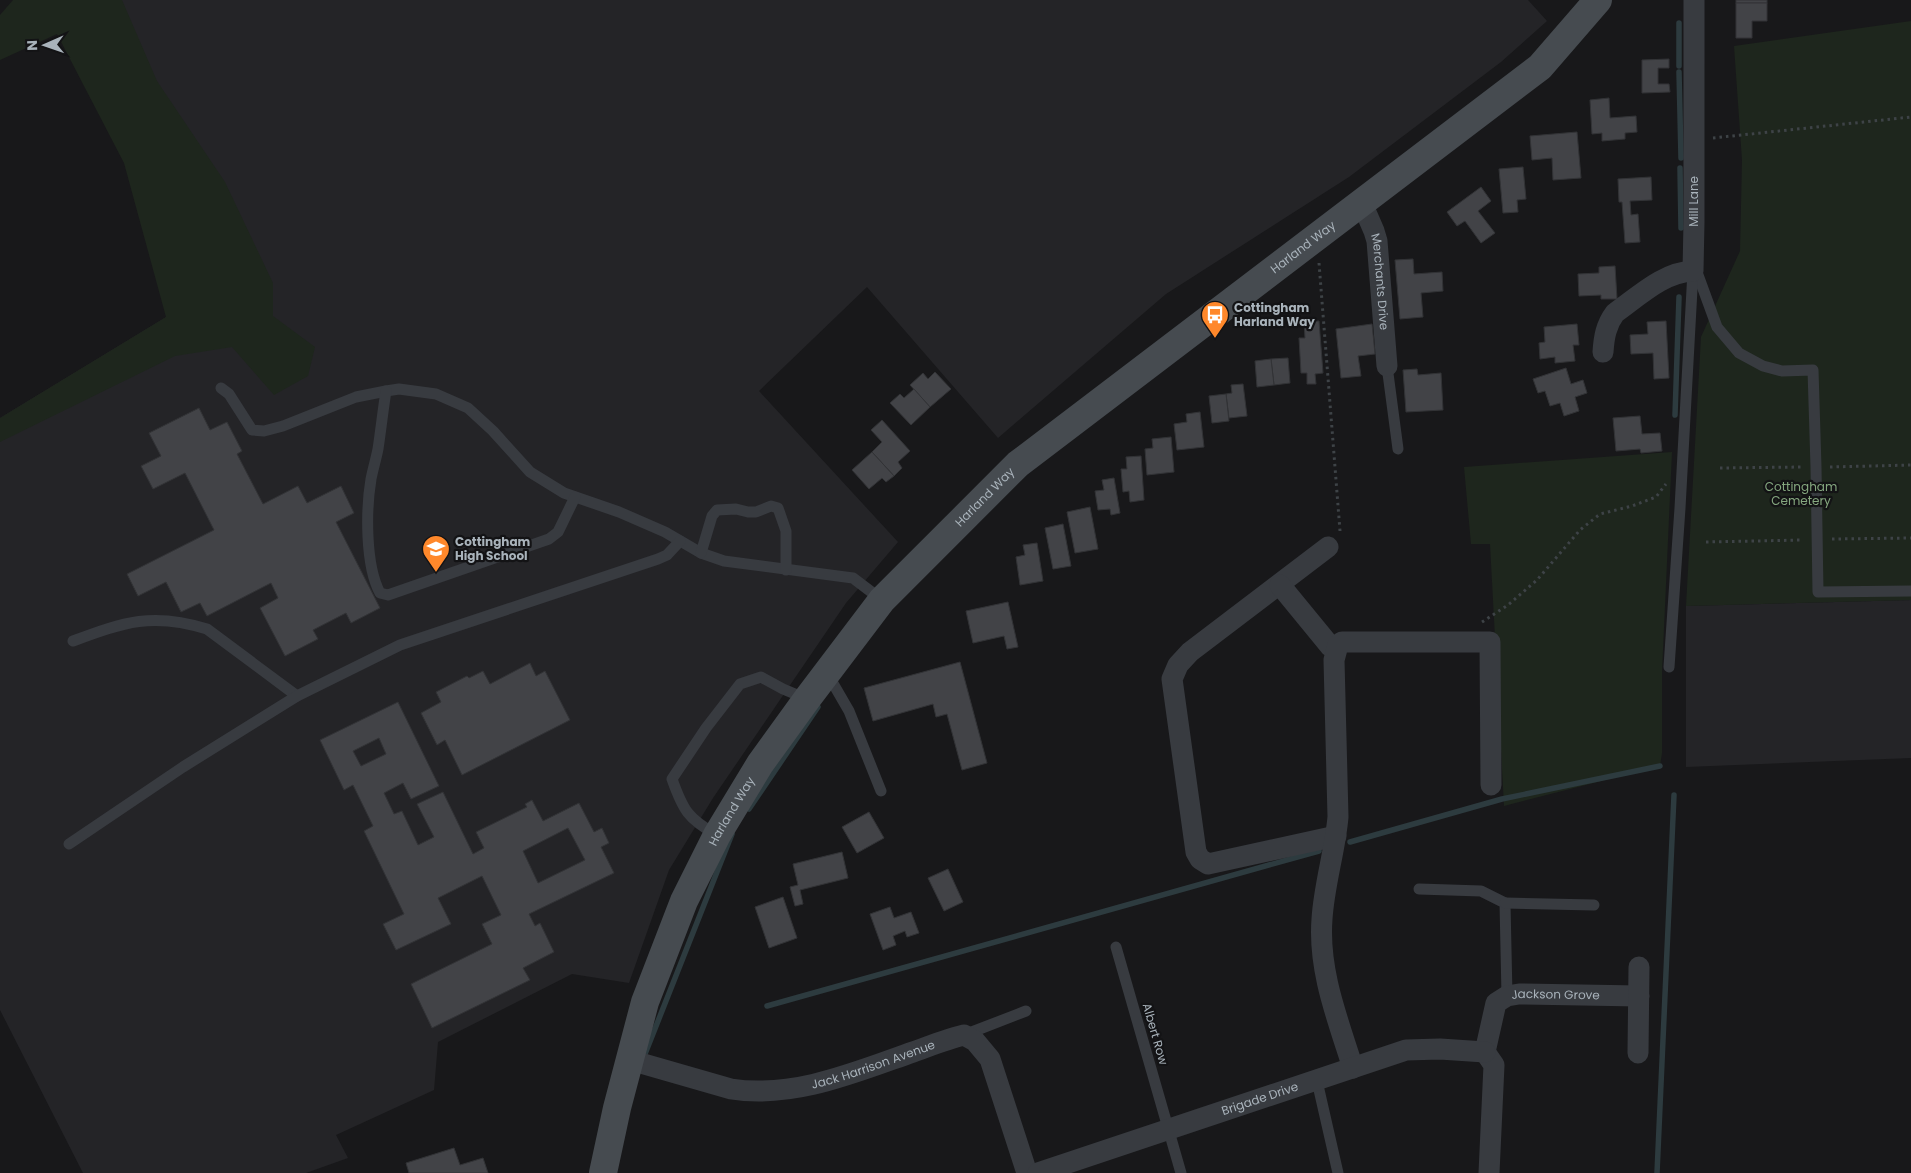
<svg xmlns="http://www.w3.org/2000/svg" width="1911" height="1173" font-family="Poppins,sans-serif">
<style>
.built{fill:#242427}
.green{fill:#1e261d}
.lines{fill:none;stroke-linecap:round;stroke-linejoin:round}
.stream{stroke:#2d3b3f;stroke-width:5.5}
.building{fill:#424347;stroke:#323336;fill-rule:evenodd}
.path{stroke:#3e4347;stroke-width:3;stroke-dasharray:2.5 4;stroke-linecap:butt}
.service{stroke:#383b40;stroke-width:11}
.minor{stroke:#383b40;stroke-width:21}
.secondary{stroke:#464b50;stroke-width:28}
.labels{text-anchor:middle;stroke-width:4.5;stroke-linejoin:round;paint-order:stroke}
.street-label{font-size:12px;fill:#a9b3bb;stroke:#131315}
.poi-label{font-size:12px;font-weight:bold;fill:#a9b3bb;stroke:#131315;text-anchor:start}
.park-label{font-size:12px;fill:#85a77f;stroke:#131315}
</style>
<rect width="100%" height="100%" fill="#18181a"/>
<g class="built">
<path d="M73 0H1528L1547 21 1501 62 1349 177 1166 294 998 438 867 287 759 391 898 542 846 603 713 798 669 870 629 983 572 974 438 1042 434 1090 336 1135 348 1158 306 1173H83L0 1010V418L237 274Z"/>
<path d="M1911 600V758L1686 767V606Z"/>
</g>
<g class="green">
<path d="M13 0H122L157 81 225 182 273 283V316L315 347 308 376 274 395 232 347 175 356 0 442V418L166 317 124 163 57 34 0 60V15Z"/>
<path d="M1911 21V600L1686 606 1701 337 1740 251 1742 160 1734 46Z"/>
<path d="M1672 452 1662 672V753L1660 766 1504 806 1490 544H1471L1464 467Z"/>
</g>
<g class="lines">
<g class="stream">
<path d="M1679 23V66"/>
<path d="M1679 72 1681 158"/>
<path d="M1680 168 1681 228"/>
<path d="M1675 415 1679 297"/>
<path d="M749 809 818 707"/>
<path d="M1350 842 1502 799 1660 766"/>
<path d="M767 1006 1319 851"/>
<path d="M645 1054 732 834"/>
<path d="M1657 1173 1674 795"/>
</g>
</g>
<g class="building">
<rect x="1736" y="0" width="31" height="3"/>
<path d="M1736 3H1767V21H1752V38H1736Z"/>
<path d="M1669 59V68H1658V84H1669L1670 92 1642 93V60Z"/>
<path d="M1609 98 1610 118 1636 116 1637 132 1625 133V139L1602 141V133L1592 134 1590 100Z"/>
<path d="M1577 132 1581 178 1553 180 1552 158 1532 160 1530 136Z"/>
<path d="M1523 167 1526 199 1517 200 1518 212 1503 213 1499 169Z"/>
<path d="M1651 177 1652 200 1630 201 1631 215 1638 214 1640 242 1625 243 1622 202H1619L1618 179Z"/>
<path d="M1481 187 1491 201 1478 211 1495 233 1481 243 1465 221 1457 226 1447 212Z"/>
<path d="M1413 259 1414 274 1442 272 1443 291 1421 293 1423 317 1400 319 1395 260Z"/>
<path d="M1615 266 1617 299H1601V295L1579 296 1578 274 1599 273V267Z"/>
<path d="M1319 321 1323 373 1315 374 1316 384H1307V373H1301L1299 338H1305L1304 322Z"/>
<path d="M1666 321 1669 378 1654 379 1653 353 1631 354 1630 335 1648 334 1647 322Z"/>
<path d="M1372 324 1375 354 1358 356 1361 376 1341 378 1336 329Z"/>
<path d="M1577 324 1579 345H1573L1575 361 1555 363V357L1540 359 1539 343 1545 342 1544 327Z"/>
<path d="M1288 358 1290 383 1274 385 1271 359Z"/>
<path d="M1271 359 1274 385 1257 387 1255 361Z"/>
<path d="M1566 368 1571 384 1583 380 1587 393 1575 397 1579 411 1564 416 1560 403 1550 406 1545 391 1538 393 1533 379Z"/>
<path d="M1417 369 1418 375 1441 373 1443 410 1406 412 1403 370Z"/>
<path d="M935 372 951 389 930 407 910 385 923 373 928 379Z"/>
<path d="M1243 384 1247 416 1229 418 1226 394 1232 393 1231 385Z"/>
<path d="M914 389 930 407 911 425 890 403 900 394 904 398Z"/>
<path d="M1226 394 1229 421 1212 423 1209 396Z"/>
<path d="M199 408 210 430 227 422 242 451 237 454 263 504 298 486 307 503 341 486 354 513 336 522 380 608 351 623 346 613 313 630 318 639 285 656 260 608 278 598 271 583 207 616 200 603 181 612 166 582 138 596 127 574 214 530 185 473 153 489 141 466 161 456 149 433Z"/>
<path d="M1200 412 1204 447 1177 450 1174 424 1187 422 1186 414Z"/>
<path d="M1640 416 1642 434 1660 433 1662 451 1641 453 1640 449 1616 451 1613 418Z"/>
<path d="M882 420 910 451 898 462 902 468 894 476 872 452 882 442 871 430Z"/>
<path d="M1171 437 1174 472 1147 475 1145 449 1153 448 1152 439Z"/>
<path d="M872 452 894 476 886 482 882 478 869 489 852 470Z"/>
<path d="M1141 456 1144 500 1130 502 1129 491 1123 492 1121 469H1127L1126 457Z"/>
<path d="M1114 478 1120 513 1111 515 1110 509 1098 510 1095 491 1104 490 1102 480Z"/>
<path d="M1090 507 1098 549 1075 553 1067 512Z"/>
<path d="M1063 524 1071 566 1053 569 1045 528Z"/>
<path d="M1037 543 1043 581 1020 585 1016 557 1025 555 1023 545Z"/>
<path d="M1008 602 1018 647 1007 649 1004 636 973 643 966 611Z"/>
<path d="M960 662 987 763 962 770 947 714 936 717 933 704 873 721 864 688Z"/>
<path d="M530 663 536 676 545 671 570 720 462 775 445 740 437 745 421 713 441 702 436 692 467 676 469 678 483 671 490 684Z"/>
<path d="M398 702 439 786 411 799 403 783 384 793 394 814 402 811 418 845 434 837 417 804 443 792 473 854 484 848 476 832 527 807 525 804 532 800 543 821 579 803 594 832 602 828 609 843 601 847 614 873 529 914 535 926 540 923 554 952 523 968 530 980 432 1028 411 984 492 944 482 924 501 915 482 876 438 898 451 924 396 950 383 924 404 914 364 831 373 826 353 785 344 790 320 740ZM379 738 386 754 361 766 353 751ZM568 828 585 860 538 883 523 851Z"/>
<path d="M869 812 884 838 857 853 842 827Z"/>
<path d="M842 852 848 878 800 890 803 904 795 906 790 887 798 885 793 864Z"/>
<path d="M948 869 963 902 944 911 928 878Z"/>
<path d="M783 897 797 938 769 948 755 907Z"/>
<path d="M890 907 894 918 911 912 919 933 907 937 905 931 893 936 896 945 883 950 870 914Z"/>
<path d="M454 1148 460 1165 483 1158 488 1173H409L406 1163Z"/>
</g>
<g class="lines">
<g class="path">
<path d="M1713 138 1911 117"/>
<path d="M1319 263 1340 531"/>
<path d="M1830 467 1911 465"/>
<path d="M1720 468 1802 467"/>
<path d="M1832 539 1911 538"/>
<path d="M1706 542 1803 540"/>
<path d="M1482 622 1508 605 1537 580 1580 530 1600 514 1632 506 1656 497 1666 484"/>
</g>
<g class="service">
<path d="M1693 271 1698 275 1717 327 1739 353 1763 366 1782 371 1813 370 1816 467 1818 592 1911 591"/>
<path d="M1387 366 1398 449"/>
<path d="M221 388 229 394 252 430 264 431 283 426 356 397 386 391 399 389 436 394 468 408 493 431 530 472 564 493 619 512 665 532 701 553 724 561 853 578 882 600"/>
<path d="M386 391C383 410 381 429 378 449 376 459 373 469 371 479 366 509 365 565 380 593L388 595 549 539 558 532 575 497"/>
<path d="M701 553 712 516 717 510 736 509 748 512H756L771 506 778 508 786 531V570"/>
<path d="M73 641C124 622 153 612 207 629L297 696"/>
<path d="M1669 667 1680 508 1693 271"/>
<path d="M827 673 849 711 881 791"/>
<path d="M717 835C688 819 683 810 672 779L706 728 740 684 761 677 783 689 807 699"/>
<path d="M69 844 183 767 297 696 400 645 658 559 667 555 680 541"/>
<path d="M1419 889 1481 891 1505 903 1507 996"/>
<path d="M1505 903 1594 905"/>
<path d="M1116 947 1181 1173"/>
<path d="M964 1035 1026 1011"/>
<path d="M1317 1081 1338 1173"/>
</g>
<g class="minor">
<path id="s1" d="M1361 201 1374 231 1377 241 1387 366"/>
<path id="s2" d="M1603 352C1604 337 1606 325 1615 313 1638 297 1663 272 1693 271L1694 222V0"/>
<path d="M1328 547 1190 652 1178 665 1172 679 1196 852 1200 859 1208 864 1336 836"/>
<path d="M1280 585 1330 646 1336 650"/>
<path id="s3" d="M1485 1052 1496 1003 1507 996 1519 994 1639 996"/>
<path d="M1485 1052 1494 1065 1489 1173"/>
<path d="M1638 1053 1639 967"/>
<path id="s4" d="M630 1060 731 1089C793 1099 856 1072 913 1052 930 1046 947 1039 964 1035L975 1041 990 1059 1027 1173"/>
<path d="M1353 1068C1338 1020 1318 971 1322 919 1324 885 1335 851 1338 817L1334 660 1338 645 1342 642H1490L1491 785"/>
<path id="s5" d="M1038 1173 1406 1050 1440 1049 1485 1052"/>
</g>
<path class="secondary" id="s6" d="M603 1173 617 1108 645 1002 684 901 717 835 760 764 807 699 882 600 1018 464 1540 67 1598 0"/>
</g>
<defs>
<symbol id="bus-pin" viewBox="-11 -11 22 30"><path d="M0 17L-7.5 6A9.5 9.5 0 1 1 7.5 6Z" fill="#ff882b" stroke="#131315"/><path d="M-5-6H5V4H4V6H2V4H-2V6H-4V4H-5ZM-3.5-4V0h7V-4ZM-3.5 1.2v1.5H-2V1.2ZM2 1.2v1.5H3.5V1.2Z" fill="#fff"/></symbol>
<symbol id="school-pin" viewBox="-11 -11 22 30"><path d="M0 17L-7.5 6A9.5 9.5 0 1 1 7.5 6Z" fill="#ff882b" stroke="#131315"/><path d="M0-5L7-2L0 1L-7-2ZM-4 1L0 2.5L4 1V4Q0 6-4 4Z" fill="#fff"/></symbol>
</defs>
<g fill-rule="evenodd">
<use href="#bus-pin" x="1199" y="299" width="32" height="43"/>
<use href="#school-pin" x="420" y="533" width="32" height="43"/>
</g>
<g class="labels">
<g class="street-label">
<text dy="4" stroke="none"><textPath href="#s2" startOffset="201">Mill Lane</textPath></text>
<text dy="4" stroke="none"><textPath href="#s6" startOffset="1196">Harland Way</textPath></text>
<text dy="4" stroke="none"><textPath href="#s1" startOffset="84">Merchants Drive</textPath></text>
<text dy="4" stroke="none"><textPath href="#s6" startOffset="791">Harland Way</textPath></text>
<text dy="4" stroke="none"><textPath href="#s6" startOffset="386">Harland Way</textPath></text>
<text dy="4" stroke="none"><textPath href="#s3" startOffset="112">Jackson Grove</textPath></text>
<text transform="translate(1155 1034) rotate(74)" y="4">Albert Row</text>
<text dy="4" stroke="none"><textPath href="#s4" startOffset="251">Jack Harrison Avenue</textPath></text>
<text dy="4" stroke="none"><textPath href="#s5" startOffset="234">Brigade Drive</textPath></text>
</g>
<g class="poi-label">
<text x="1234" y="312">Cottingham<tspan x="1234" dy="14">Harland Way</tspan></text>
<text x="455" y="546">Cottingham<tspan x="455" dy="14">High School</tspan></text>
</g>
<g class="park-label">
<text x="1801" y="491">Cottingham<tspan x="1801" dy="14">Cemetery</tspan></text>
</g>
</g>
<g transform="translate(45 45) rotate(268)" stroke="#131315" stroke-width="4" paint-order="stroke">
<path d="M0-4L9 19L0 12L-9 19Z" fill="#a9b3bb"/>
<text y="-8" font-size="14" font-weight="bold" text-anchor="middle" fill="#a9b3bb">N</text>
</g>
</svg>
